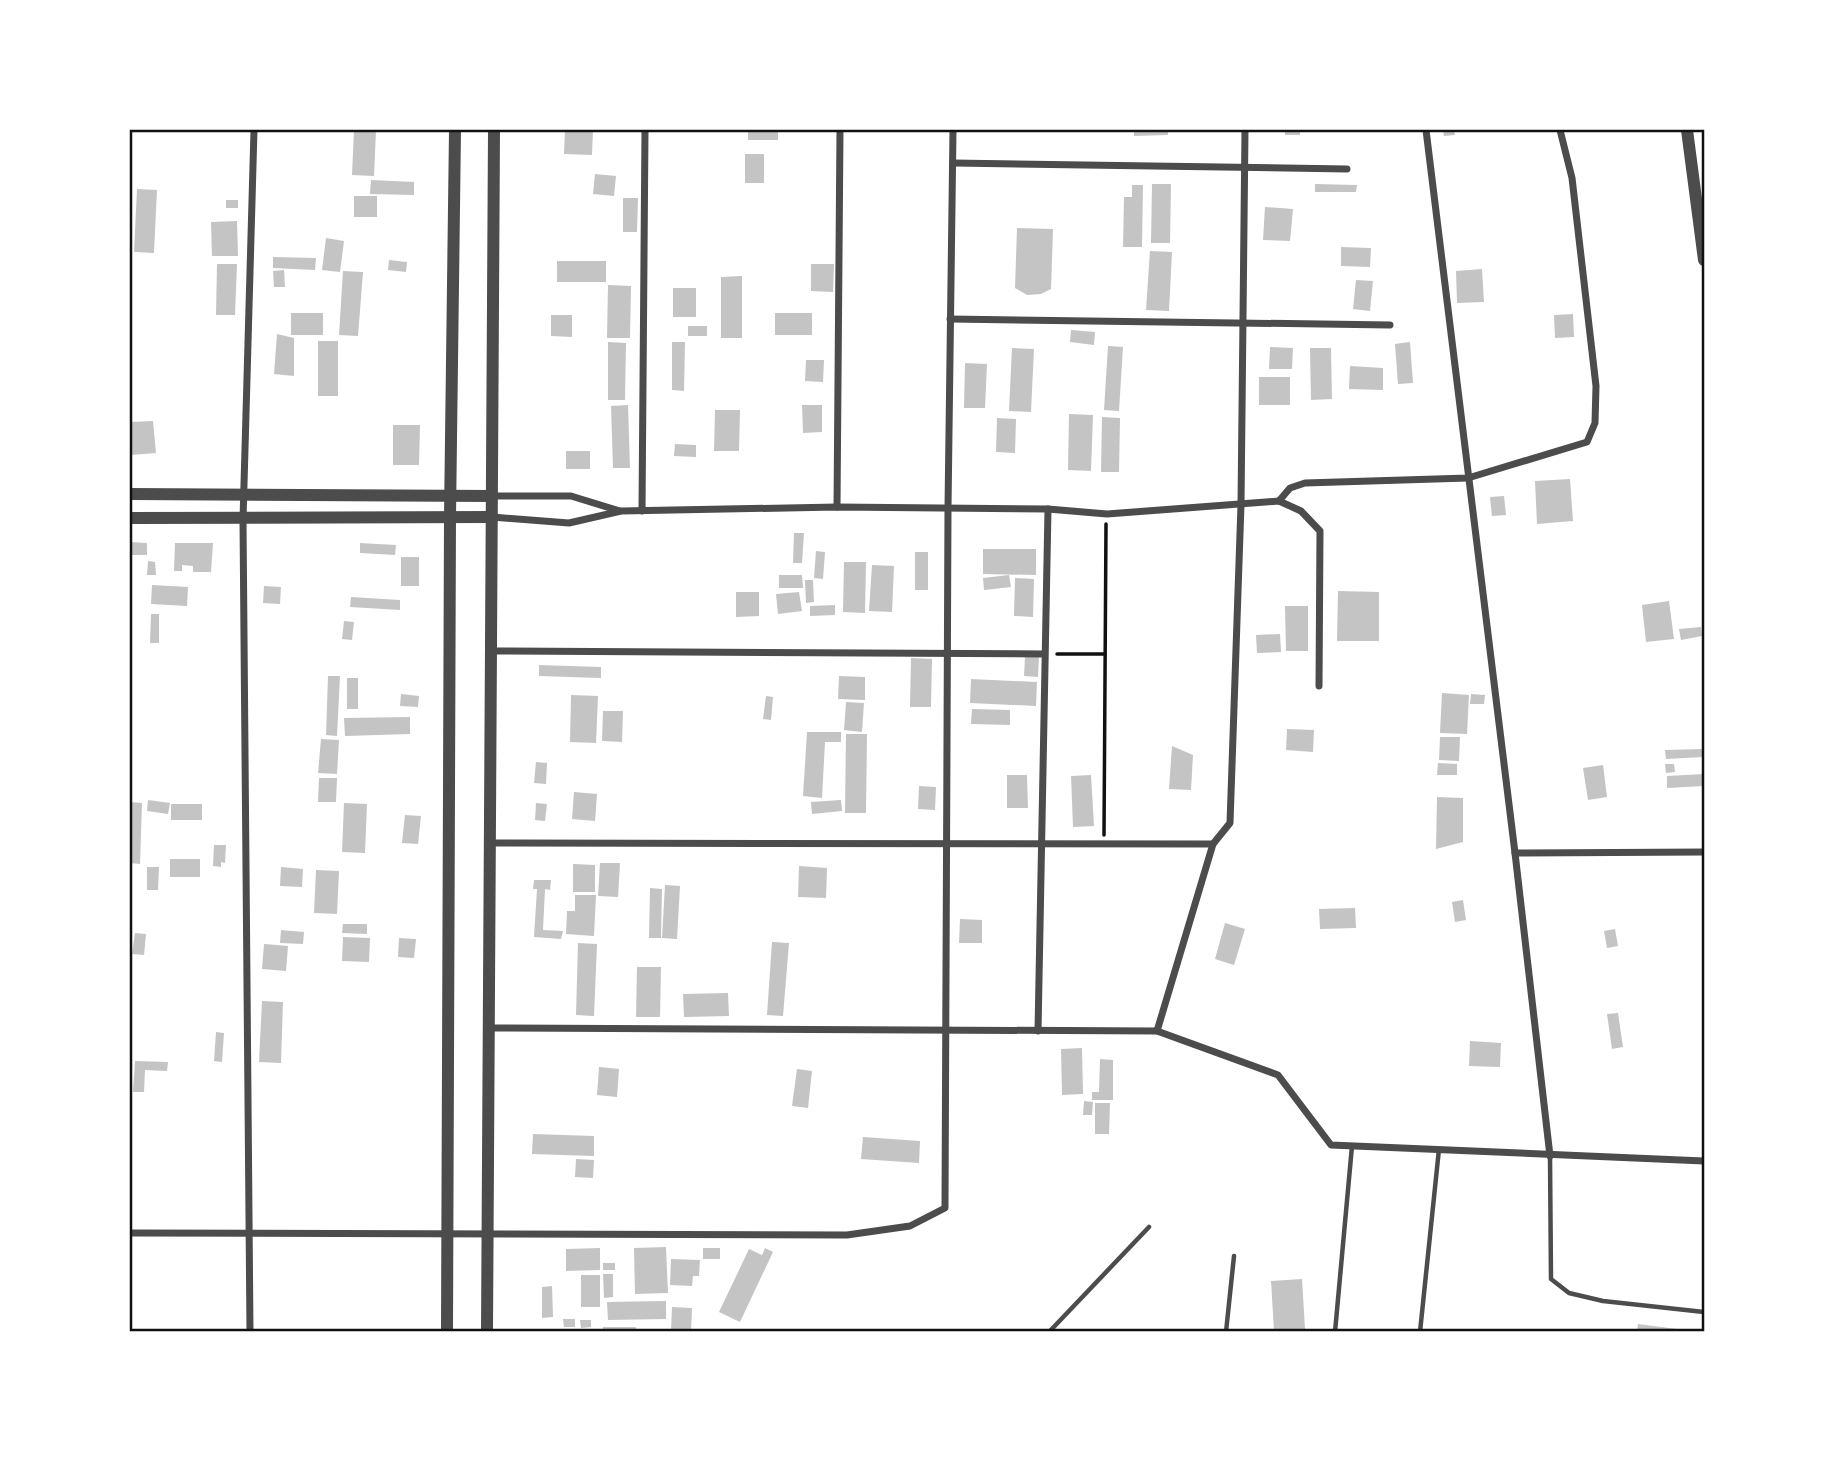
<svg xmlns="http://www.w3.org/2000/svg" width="1834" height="1461" font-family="'IBM Plex Serif',serif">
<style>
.building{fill:#c4c4c4}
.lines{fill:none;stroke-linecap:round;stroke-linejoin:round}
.path{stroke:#111;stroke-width:3.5}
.service{stroke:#4c4c4c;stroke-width:4.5}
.minor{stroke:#4c4c4c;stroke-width:7}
.tertiary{stroke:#4c4c4c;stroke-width:12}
.neatline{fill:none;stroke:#111;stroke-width:2.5}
</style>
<rect width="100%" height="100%" fill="#fff"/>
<g class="building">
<path d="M354 130H376L374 176 352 175Z"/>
<path d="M565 130H593L592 155 564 154Z"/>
<rect x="748" y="130" width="30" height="10"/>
<path d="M1134 130H1168V135L1134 136Z"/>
<rect x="1285" y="130" width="15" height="5"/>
<path d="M1443 130H1454L1455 135 1444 136Z"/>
<rect x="745" y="154" width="19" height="29"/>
<path d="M595 174 616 176 614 196 593 194Z"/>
<path d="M371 180 414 182V195L370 194Z"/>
<path d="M1152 184H1171L1170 243H1151Z"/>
<path d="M1315 184 1357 185 1356 192H1315Z"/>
<path d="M1132 185H1143L1142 247H1123L1124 197H1132Z"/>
<path d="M137 189 157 190 154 253 134 252Z"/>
<rect x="354" y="196" width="23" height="21"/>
<path d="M623 198H638L637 232H623Z"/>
<rect x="226" y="200" width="12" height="8"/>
<path d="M1265 207 1293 209 1290 241 1263 240Z"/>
<path d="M237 221 238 256H212L211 222Z"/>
<path d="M1017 228 1053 229 1051 289 1041 294 1027 295 1015 288Z"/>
<path d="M326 238 344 241 340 272 322 270Z"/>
<path d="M1341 247 1371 248 1370 267 1341 266Z"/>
<path d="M1150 251 1172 252 1169 311 1146 310Z"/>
<path d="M273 257 316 258 315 270 273 268Z"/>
<path d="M389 260 407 262 406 272 388 270Z"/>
<rect x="557" y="261" width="49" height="21"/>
<path d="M217 264H237L235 315H216Z"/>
<path d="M811 264H834L833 292 811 291Z"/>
<path d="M1482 269 1484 302 1457 303 1456 271Z"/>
<path d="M284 270 285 287H274L273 271Z"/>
<path d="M343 271 363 272 358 336 339 335Z"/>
<path d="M742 276V338H721V277Z"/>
<path d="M1356 280 1373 281 1370 311 1353 309Z"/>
<path d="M608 285 631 286 630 338H607Z"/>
<rect x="673" y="288" width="23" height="29"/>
<rect x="291" y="313" width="32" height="22"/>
<rect x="775" y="313" width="37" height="22"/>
<path d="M1573 314 1574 337 1555 338 1554 315Z"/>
<path d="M551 315H572V337L551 336Z"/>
<rect x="688" y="326" width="19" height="10"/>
<path d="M1071 330 1095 332 1094 345 1070 342Z"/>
<path d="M277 334 294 338V376L274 374Z"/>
<rect x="318" y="341" width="20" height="55"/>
<path d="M608 342 626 343 625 400H608Z"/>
<path d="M672 342H685L684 391 672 390Z"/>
<path d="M1410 342 1413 383 1398 384 1395 344Z"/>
<path d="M1108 346 1123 347 1119 411 1104 410Z"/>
<path d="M1270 347 1293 348 1292 369H1269Z"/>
<path d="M1012 348 1034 349 1031 412 1009 411Z"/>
<path d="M1310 348H1331L1332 399 1311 400Z"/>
<path d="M806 360H824L823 382 805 381Z"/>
<path d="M965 363 987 364 985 408H964Z"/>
<path d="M1350 366 1383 368V390L1349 389Z"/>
<rect x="1259" y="377" width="31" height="28"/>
<path d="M628 405 630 468H613L611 406Z"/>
<path d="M802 405H822V432L803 433Z"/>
<path d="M715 410H740L739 451H714Z"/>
<path d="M1069 414 1093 415 1091 471 1068 470Z"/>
<path d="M1102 417 1120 418 1119 472H1101Z"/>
<path d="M997 418 1016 419 1015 453 996 452Z"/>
<path d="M153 421 156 453 130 455V422Z"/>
<path d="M393 425H420L419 465H393Z"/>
<path d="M675 444 696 445V457L674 456Z"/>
<rect x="566" y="451" width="24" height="18"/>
<path d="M1570 479 1573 521 1537 524 1535 481Z"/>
<path d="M1504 496 1506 515 1492 516 1490 497Z"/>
<path d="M794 533H804L802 563H793Z"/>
<path d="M130 542 147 543V555H130Z"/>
<path d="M175 543H213L211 572H193V566L182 565V571H174Z"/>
<path d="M360 543 396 545 395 555 360 553Z"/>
<path d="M983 549H1036V575L983 574Z"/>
<path d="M816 551 825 552 823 579 814 578Z"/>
<rect x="915" y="552" width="13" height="38"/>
<rect x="401" y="557" width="18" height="29"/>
<path d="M148 561 155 562 156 575H147Z"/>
<path d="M844 562H866L865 613 843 612Z"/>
<path d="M872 565 894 566 892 612 869 611Z"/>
<path d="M779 575H802L803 588H779Z"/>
<path d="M1009 575 1011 587 984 590 983 578Z"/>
<path d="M1015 578 1034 579 1033 617 1014 616Z"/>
<path d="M805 580H813L814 602 806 603Z"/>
<path d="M152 585 188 587 187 606 151 604Z"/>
<path d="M264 586 281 587 280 604 263 603Z"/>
<path d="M1338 591 1379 592V641H1337Z"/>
<path d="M736 592H759V616L736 617Z"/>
<path d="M799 592 802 611 778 614 776 594Z"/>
<path d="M351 597 400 600V610L350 607Z"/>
<path d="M1669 601 1674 639 1646 642 1642 605Z"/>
<path d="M835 605V615L810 616V606Z"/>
<path d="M1285 606H1308V651H1286Z"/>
<path d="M151 614H159V643H150Z"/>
<path d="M344 621 354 622 352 640 342 639Z"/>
<path d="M1701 627 1702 636 1681 640 1679 629Z"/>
<path d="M1280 634 1281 652 1257 653 1256 635Z"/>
<path d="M1025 656H1039L1038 677 1024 676Z"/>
<path d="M911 658 932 659 931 707H910Z"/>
<path d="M539 665 601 667V678L539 676Z"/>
<path d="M328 676H340L337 736 326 735Z"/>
<path d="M839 676 865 677V700L838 699Z"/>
<rect x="347" y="678" width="11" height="31"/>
<path d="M971 679 1037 682 1036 706 970 703Z"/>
<path d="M1442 693 1469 695 1467 734 1440 733Z"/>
<path d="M401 694 419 696 418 707 400 706Z"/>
<path d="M1471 694 1485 695 1484 704H1470Z"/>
<path d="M571 695 598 696 596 743 570 742Z"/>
<path d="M766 696 773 697 771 720 763 719Z"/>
<path d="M846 702 864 703 862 732 844 730Z"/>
<path d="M972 709 1010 710V725L971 724Z"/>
<path d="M603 711H623L622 742 602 741Z"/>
<path d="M410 717V734L345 736 344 718Z"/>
<path d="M1287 729 1314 730 1313 752 1286 750Z"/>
<path d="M807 732H841V742H825L822 798 803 796Z"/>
<path d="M846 734H867L866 813H845Z"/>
<path d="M1440 737H1460L1459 761 1439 760Z"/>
<path d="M321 739 339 740 337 774 318 773Z"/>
<path d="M1172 746 1193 755 1191 790 1169 789Z"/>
<path d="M1704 749V757L1666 759 1665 750Z"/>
<path d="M536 762 547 763 546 784 534 783Z"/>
<path d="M1438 763 1457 764V775H1437Z"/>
<path d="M1665 764H1674L1675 772 1666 773Z"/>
<path d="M1603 765 1607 797 1588 800 1583 768Z"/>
<path d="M1704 774V786L1667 788V776Z"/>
<path d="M1007 775H1027L1028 808H1007Z"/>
<path d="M1091 775 1094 826 1073 827 1071 776Z"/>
<path d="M319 778H337L336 802H318Z"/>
<path d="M919 786 936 787 935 810 918 809Z"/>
<path d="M574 792 597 794 595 821 572 819Z"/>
<path d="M1437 797 1463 798V842L1436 849Z"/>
<path d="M148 800 170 803 168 814 147 811Z"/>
<path d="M841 800 842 811 812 814 811 802Z"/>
<path d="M130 802 142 803 140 864 130 863Z"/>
<path d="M344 803 367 804 365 853 342 852Z"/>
<path d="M536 803 547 804 545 821 535 820Z"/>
<rect x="171" y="804" width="31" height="16"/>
<path d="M405 815 421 816 418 844 402 843Z"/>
<path d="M214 845H226L225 863 221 862V867L213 866Z"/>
<rect x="170" y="859" width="30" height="18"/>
<path d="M600 863H620L618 897 598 896Z"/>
<path d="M573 864 595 865V892H573Z"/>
<path d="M799 866 827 868 826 898 798 897Z"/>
<path d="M147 867H159L158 890H147Z"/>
<path d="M281 867 303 869 302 887 280 886Z"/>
<path d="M316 870 339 871 337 914 314 913Z"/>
<path d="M534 880H551L550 890 545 889 543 930 563 931 561 939 534 937 537 889H533Z"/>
<path d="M665 885 680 886 677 939 662 938Z"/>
<path d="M650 888 662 889 661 938H649Z"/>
<path d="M575 895H596L594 936 566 934 567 911H575Z"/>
<path d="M1463 900 1466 920 1455 922 1452 902Z"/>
<path d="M1355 908 1356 928 1320 929 1319 909Z"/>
<path d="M960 919 982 920V943H959Z"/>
<path d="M1225 923 1245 929 1234 965 1215 959Z"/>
<path d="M343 924H367V934L342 933Z"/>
<path d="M1615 929 1618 946 1607 948 1604 931Z"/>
<path d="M281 930 304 932 303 944 280 943Z"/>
<path d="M135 933 146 934 144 955 132 954Z"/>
<path d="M343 937 370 938 369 962 342 961Z"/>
<path d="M399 938 416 939 414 958 398 957Z"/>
<path d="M772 942 789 943 783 1016 767 1015Z"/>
<path d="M578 943 597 944 594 1016 576 1015Z"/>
<path d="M264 944 288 946 286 971 262 969Z"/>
<path d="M637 967H661L660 1017H636Z"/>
<path d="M728 993 729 1016 684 1017 683 994Z"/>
<path d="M262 1001 283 1002 281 1063 259 1062Z"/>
<path d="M1618 1013 1623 1047 1612 1049 1607 1014Z"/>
<path d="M216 1032 224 1033 222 1062 214 1061Z"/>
<path d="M1470 1041 1501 1043 1500 1067 1469 1066Z"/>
<path d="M1082 1048 1083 1094 1062 1095 1061 1049Z"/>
<path d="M1100 1059 1113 1060V1100H1092V1092H1099Z"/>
<path d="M135 1061 168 1062 167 1071 145 1070 144 1092H133Z"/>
<path d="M599 1067 619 1069 617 1097 597 1095Z"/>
<path d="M797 1069 812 1071 808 1108 792 1106Z"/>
<path d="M1084 1101 1093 1102 1092 1115H1083Z"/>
<path d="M1095 1103H1110L1109 1134H1095Z"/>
<path d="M533 1134 594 1136V1156L532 1154Z"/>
<path d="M863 1137 920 1141 919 1163 861 1159Z"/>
<path d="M576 1159 594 1160 593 1178 575 1177Z"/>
<path d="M666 1247 668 1293 635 1294 634 1248Z"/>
<path d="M600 1248V1270L566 1271V1249Z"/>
<rect x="703" y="1248" width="17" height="11"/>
<path d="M765 1248 773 1252 740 1322 719 1312 749 1249 762 1255Z"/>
<path d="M671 1259 700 1260 699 1276H693L692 1286 670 1285Z"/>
<rect x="603" y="1263" width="12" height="7"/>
<path d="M603 1274H613V1297L604 1298Z"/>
<rect x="581" y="1275" width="19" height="32"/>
<path d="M1302 1279 1305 1329 1274 1331 1271 1281Z"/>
<path d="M552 1286 553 1317 542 1318V1287Z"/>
<path d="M666 1301V1319L608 1320 607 1302Z"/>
<path d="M672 1307 692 1308 691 1332H671Z"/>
<path d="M563 1319H575V1327H564Z"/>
<path d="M580 1320H591V1327L581 1328Z"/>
<path d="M1638 1324 1677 1329 1676 1332H1637Z"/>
<rect x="603" y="1327" width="33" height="5"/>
</g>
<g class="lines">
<g class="path">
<path d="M1057 654H1105"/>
<path d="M1104 835 1106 524"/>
</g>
<g class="service">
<path d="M1550 1156 1551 1279 1569 1293 1603 1301 1704 1312"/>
<path d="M1049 1332 1149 1227"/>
<path d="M1226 1332 1234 1256"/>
<path d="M1335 1332 1352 1146"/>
<path d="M1420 1332 1439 1149"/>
</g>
<g class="minor">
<path d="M1426 130 1515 853 1550 1156"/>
<path d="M953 163 1347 169"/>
<path d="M950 319 1390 325"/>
<path d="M492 496H571L620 511"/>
<path d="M1279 501 1290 488 1305 483 1468 478 1587 442 1595 423 1596 386 1572 178 1560 130"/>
<path d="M837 507 840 130"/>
<path d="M642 511 645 130"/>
<path d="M492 517 569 523 621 511 837 507 1048 509 1107 514 1279 501 1301 511 1320 531 1319 686"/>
<path d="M491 651 1044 654"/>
<path d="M490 843 1213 844"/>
<path d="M1515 853 1704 852"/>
<path d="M489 1028 1157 1031 1278 1075 1331 1145 1704 1161"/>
<path d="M1038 1031 1048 509"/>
<path d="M1157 1031 1213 844 1230 823 1241 505 1245 130"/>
<path d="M130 1233 847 1235 910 1226 945 1208 948 508 953 130"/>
<path d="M250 1332 243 520 254 130"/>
</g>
<g class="tertiary">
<path d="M1687 130 1704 260"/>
<path d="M130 494 492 496"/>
<path d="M130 518 492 517"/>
<path d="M447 1332 450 517 455 130"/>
<path d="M487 1332 494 130"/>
</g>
</g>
<rect width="1834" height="1461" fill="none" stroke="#ffffff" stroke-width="262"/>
<rect x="131" y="131" width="1572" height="1199" class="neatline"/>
</svg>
